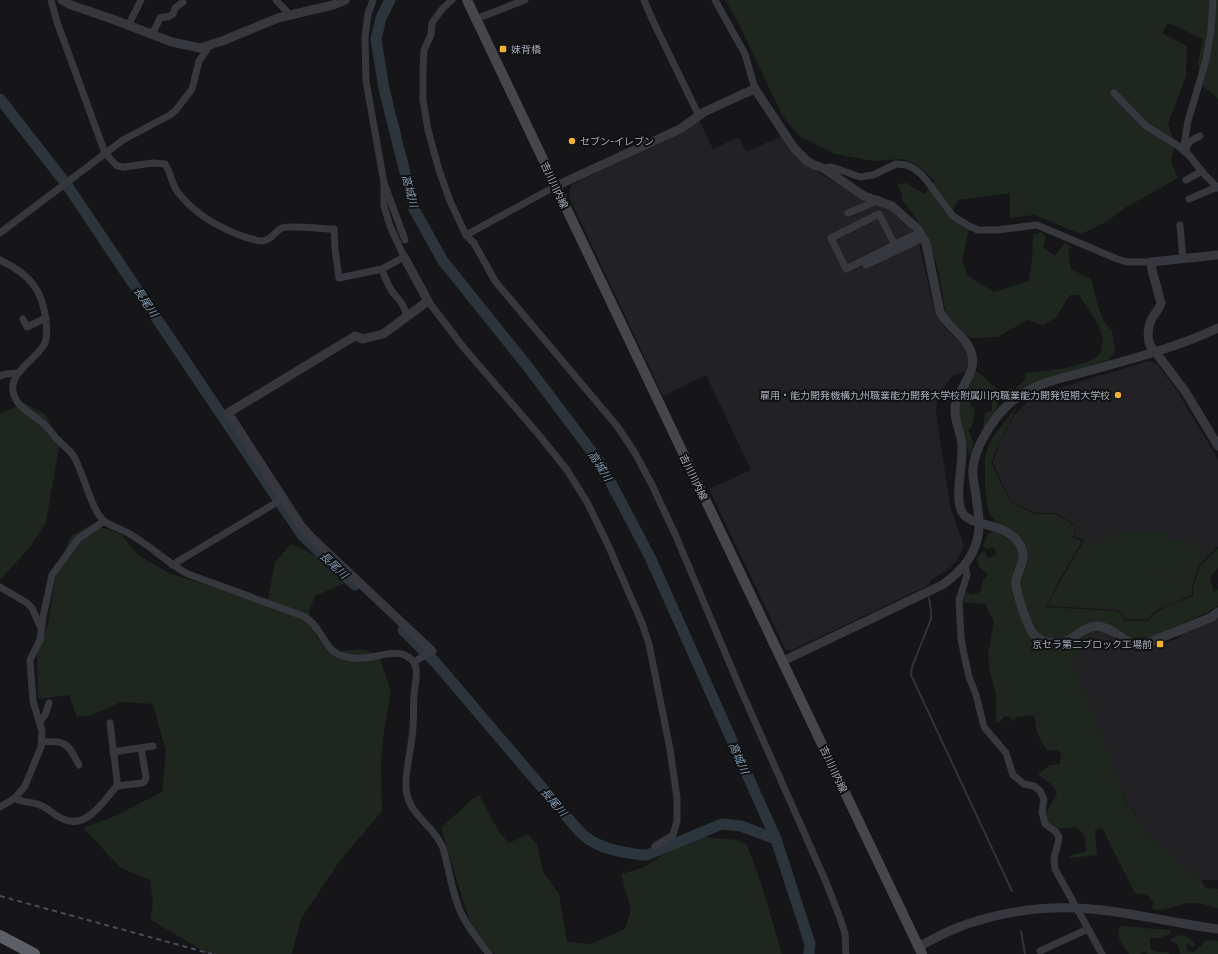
<svg xmlns="http://www.w3.org/2000/svg" width="1218" height="954" font-family="'Fira Sans','Noto Sans JP',sans-serif">
<style>
.built{fill:#222225}
.green{fill:#1e261f}
.lines{fill:none;stroke-linecap:round;stroke-linejoin:round}
.stream{stroke:#2c353c;stroke-width:2}
.river{stroke:#2c353c;stroke-width:11}
.minor{stroke:#37383d;stroke-width:7}
.tertiary{stroke:#37383d;stroke-width:9}
.secondary{stroke:#45474d;stroke-width:10}
.trunk{stroke:#5b5e65;stroke-width:12}
.rail{stroke:#4a4c52;stroke-width:2;stroke-dasharray:5 4;stroke-linecap:butt}
.poi-dot{fill:#f2b134;stroke:#111113;stroke-width:1.5}
.labels{text-anchor:middle;stroke-width:4;stroke-linejoin:round;paint-order:stroke}
.poi-label{font-size:10px;fill:#a8adb8;stroke:#111113;text-anchor:start}
.street-label{font-size:10px;fill:#a8adb8;stroke:#111113}
.water-label{font-size:11px;font-style:italic;fill:#7f9bb3;stroke:#111113}
</style>
<rect width="100%" height="100%" fill="#161618"/>
<g class="built">
<path d="M699 120 713 149 739 137 746 152 782 136 792 152 802 162 865 201 888 206 911 228 919 243 934 310 944 327 966 348 969 360 965 372 953 375 941 391 937 402 936 411 950 506 964 546 957 560 950 568 931 580 929 585 790 651 786 650 709 489 751 470 706 375 663 396 569 197 571 185 688 128Z"/>
<path d="M1149 361 1157 364 1174 386 1218 459V546L1199 565 1192 587V595L1159 609 1152 614 1148 620 1124 619 1122 614 1117 610 1046 606 1084 540 1074 537 1077 527 1057 513H1037L1011 502 993 463 998 446 1013 417 1026 403 1037 396 1065 386Z"/>
<path d="M1218 616V880H1201L1149 836 1126 800 1071 663 1098 630 1104 631 1125 645 1134 649H1145L1156 644 1157 646 1181 637 1180 634Z"/>
</g>
<g class="green">
<path d="M725 0H1218V99L1202 85 1198 63 1203 39 1168 23 1162 33 1187 46 1186 76 1168 124 1175 143 1171 161 1178 178 1125 208 1108 221 1081 234 1034 215 1010 218V193L958 200 949 215 969 230 962 260 968 276 994 292 1029 281 1032 259 1033 235 1042 232 1046 238 1043 247 1055 256 1065 243 1071 247 1068 251 1071 269 1091 279C1096 295 1098 319 1112 330L1115 352 1108 360 1025 386 1013 395 1012 392 1025 379V373C1046 370 1072 370 1091 360 1095 358 1098 355 1101 352L1103 340 1099 326 1079 295H1070L1056 317 1043 325 1027 320 998 337 970 338 952 323 945 310 938 269 926 232 902 200V195L897 184 907 183 924 194 935 181 917 165 903 159 874 161 835 154 799 136 782 115 738 22Z"/>
<path d="M977 371 1000 392 1004 394 1003 398 998 400 997 411 985 428 983 427 985 413 992 411V398L980 388 970 398 971 405 975 410 972 426 968 430 974 444 970 456 958 411 960 399 968 380Z"/>
<path d="M24 403 46 415 59 447 46 522 30 547 0 580V414Z"/>
<path d="M1018 405 997 447 991 463 1011 503 1036 514H1057L1076 527 1073 538 1082 541 1060 579 1045 607 1117 611 1121 614 1124 620 1148 621C1159 607 1177 602 1193 596V587L1200 566 1218 549V568L1210 578 1214 592 1218 589V606L1206 613 1147 640 1139 641 1098 630 1071 663 1095 717 1126 801 1149 836 1201 880 1206 888 1218 889V908C1210 906 1201 903 1192 903 1179 903 1164 913 1151 909L1154 903 1147 895 1135 893 1102 828 1095 830 1097 855 1070 858 1069 856 1087 851 1084 835 1076 827 1056 829 1047 822 1045 814 1057 794 1053 786 1038 774 1050 765 1060 764 1061 753 1057 750 1047 751 1037 733 1034 715 1016 717 1013 722 1010 717 1005 716 1000 722H996V694L990 672 988 654 994 621 985 604 962 602V596L965 591 971 595 980 592 983 580 988 575 979 567 977 559 981 553 985 551 988 558 997 554 993 547 986 549 983 545 989 533 1000 532 1008 528 996 522 991 516 988 509 985 487V455L993 437Z"/>
<path d="M92 524 121 534 138 555 169 573 226 591 268 600 275 562 291 544 324 559 345 583 315 596 309 612 317 638 335 652 362 649 378 654 391 691 384 731 381 763 382 811 339 862 301 919 292 954H208L150 919 153 903 150 880 121 868 83 828 115 816 162 792 166 752 153 704 121 702 92 715 77 717 69 695 38 699 37 653 48 624 57 569 71 536Z"/>
<path d="M1151 531 1169 535 1157 572 1192 583 1191 594C1176 600 1156 605 1147 619L1125 618 1123 613 1117 608 1048 605 1083 543 1101 542 1117 534Z"/>
<path d="M1169 538 1202 548 1191 581 1158 571Z"/>
<path d="M479 795 499 832 509 843 527 834 537 844 543 872 559 894 567 942 591 944 625 929 631 909 621 874 642 868 674 848 704 837 737 840 747 845 761 883 782 954H495L474 932 463 900 441 828 470 801Z"/>
<path d="M1120 926 1170 930 1171 934 1159 938H1150V949L1158 952H1168L1169 954H1147L1145 952 1139 954H1129C1123 945 1115 937 1120 926Z"/>
<path d="M1178 935C1187 936 1191 937 1195 945L1194 948 1188 944 1186 945 1188 952H1194L1207 940 1218 941V954H1180L1179 948 1177 943 1169 941Z"/>
</g>
<g class="lines">
<g class="stream">
<path d="M929 598 931 611V619L912 667 911 675 1012 891"/>
<path d="M1021 931 1025 954"/>
</g>
<g class="river">
<path d="M390 0 381 18 376 39 384 89 414 209 443 261 528 367 601 464 650 557 776 839 810 944 809 954"/>
<path d="M0 99 67 185 302 535 355 585"/>
<path d="M403 630 436 663 579 831C597 849 617 851 641 855H647L722 824 741 826 776 839"/>
</g>
<g class="minor">
<path d="M51 0 57 22 105 153 117 166 124 167 153 163 165 164C171 172 171 183 177 191 194 214 219 228 245 237 250 238 256 241 262 241 273 240 274 231 282 228 290 225 323 229 334 229L335 249 339 278 382 269 404 257 390 226 384 206V183"/>
<path d="M276 0 290 15"/>
<path d="M373 0 368 14 365 37 366 81 384 183 405 240"/>
<path d="M452 0 443 8 432 23 431 35 424 50 423 70V100L428 130 439 170 450 201 466 235 474 243 495 281 617 426 635 453 652 485 675 534 740 688 826 882 840 918 845 934 846 954"/>
<path d="M644 0 653 21 699 116"/>
<path d="M715 0 745 54 755 89"/>
<path d="M1213 0 1211 30 1206 60 1188 121 1184 145 1188 154 1204 174 1218 188"/>
<path d="M476 19 525 0"/>
<path d="M128 26 141 0"/>
<path d="M152 35 160 18 164 17H168L173 14 175 8 183 2"/>
<path d="M1114 93 1146 126 1177 145 1186 153"/>
<path d="M1186 148C1189 141 1193 139 1200 136"/>
<path d="M823 168 832 167 860 177 873 175 896 164 906 165 913 168 921 174 927 181 953 216 967 225 978 230H997L1037 225 1117 259 1127 262H1151"/>
<path d="M1186 180 1202 171"/>
<path d="M1189 199 1217 187"/>
<path d="M848 213 879 200"/>
<path d="M1180 225 1183 259"/>
<path d="M0 233 123 140 170 115 176 110 192 89 199 61 210 45"/>
<path d="M466 235 556 186"/>
<path d="M895 245 879 214 831 238 846 269 920 232"/>
<path d="M0 260C29 274 43 289 46 322 47 328 47 338 45 343 37 360 6 373 14 395 18 409 37 416 46 426 50 430 53 434 56 438 62 444 68 449 73 455 84 473 91 510 104 521 110 526 121 529 128 533 150 545 167 563 188 574L303 616C308 619 312 622 315 626 324 637 328 652 343 656 349 658 357 659 364 658 380 657 397 647 411 659 421 668 414 685 414 696 413 706 414 717 413 727 412 746 406 765 406 784 405 814 433 823 443 848 449 869 452 893 461 913 468 928 479 941 489 954"/>
<path d="M866 265 923 238"/>
<path d="M382 269C385 277 388 287 394 294 401 302 404 305 407 316"/>
<path d="M428 301 464 348 539 435 567 470 587 502 608 545 642 623 649 644 670 749 677 798V821L673 835 655 846"/>
<path d="M23 319 27 327 46 318"/>
<path d="M0 376 6 374 18 373"/>
<path d="M172 565 284 498"/>
<path d="M965 565 967 575 959 600 961 639 965 659 969 677 976 695 984 727 1006 753 1013 775 1024 784 1034 786 1040 791 1044 799 1042 812 1045 824 1056 832 1059 837 1058 843 1054 858 1055 869 1102 954"/>
<path d="M0 587 27 603 32 608 40 626"/>
<path d="M414 662 432 651"/>
<path d="M40 722 45 715 49 703"/>
<path d="M42 742C67 740 68 744 79 765"/>
<path d="M113 752 153 746"/>
<path d="M117 786 142 783 145 781 146 777 141 748"/>
<path d="M15 798C25 804 33 801 42 806 49 809 55 816 63 819 87 830 103 801 117 786V780L110 723"/>
<path d="M0 807 15 798 25 786 41 747 42 731 33 701 30 660 40 640 43 617 52 575 78 539 104 521"/>
<path d="M1040 951 1088 929"/>
</g>
<g class="tertiary">
<path d="M62 0 71 5 112 19 172 42 200 48 222 41 278 18 333 5 345 0"/>
<path d="M556 186 680 129 704 112 743 94 755 89 794 148 807 161 814 165 823 168 864 196 892 206 918 229 926 243 940 312C948 328 968 337 972 355 977 374 956 390 955 408 954 422 962 434 962 447 963 465 955 493 961 510 968 530 1009 518 1022 549 1026 561 1018 569 1016 581 1015 590 1027 624 1032 632 1037 640 1047 643 1056 643 1072 644 1081 626 1097 626 1115 627 1125 646 1143 645L1212 617 1218 612"/>
<path d="M1218 255 1151 262 1152 270 1161 303C1159 310 1154 314 1151 320 1148 327 1147 338 1150 345L1185 391 1218 446"/>
<path d="M404 257 428 301 383 334 363 339 355 336 228 413 301 526 312 538 432 651"/>
<path d="M783 661 942 585C963 571 980 550 979 523 979 514 977 505 976 496 975 487 972 478 973 469 974 448 993 418 1009 404 1031 383 1064 378 1092 370 1134 358 1178 347 1218 328"/>
<path d="M918 947C930 941 942 934 954 929 991 914 1036 906 1076 908 1124 910 1171 923 1218 929"/>
</g>
<path class="secondary" d="M467 0 922 954"/>
<path class="trunk" d="M0 936 34 954"/>
<path class="rail" d="M0 896 212 954"/>
</g>
<g class="poi-dot">
<rect x="499" y="45" width="8" height="8" rx="2"/>
<circle cx="572" cy="141" r="4"/>
<circle cx="1118" cy="395" r="4"/>
<rect x="1156" y="640" width="8" height="8" rx="2"/>
</g>
<g class="labels">
<g class="poi-label">
<text x="511" y="53">妹背橋</text>
<text x="580" y="145">セブン-イレブン</text>
<text x="1110" y="399" text-anchor="end">雇用・能力開発機構九州職業能力開発大学校附属川内職業能力開発短期大学校</text>
<text x="1152" y="648" text-anchor="end">京セラ第二ブロック工場前</text>
</g>
<g class="street-label">
<text transform="translate(555 185) rotate(65)" y="4">吉川川内線</text>
<text transform="translate(694 477) rotate(64)" y="4">吉川川内線</text>
<text transform="translate(834 769) rotate(65)" y="4">吉川川内線</text>
</g>
<g class="water-label">
<text transform="translate(410 191) rotate(75)" y="4">高城川</text>
<text transform="translate(146 302) rotate(56)" y="4">長尾川</text>
<text transform="translate(600 466) rotate(57)" y="4">高城川</text>
<text transform="translate(334 565) rotate(43)" y="4">長尾川</text>
<text transform="translate(739 758) rotate(66)" y="4">高城川</text>
<text transform="translate(554 802) rotate(49)" y="4">長尾川</text>
</g>
</g>
</svg>
